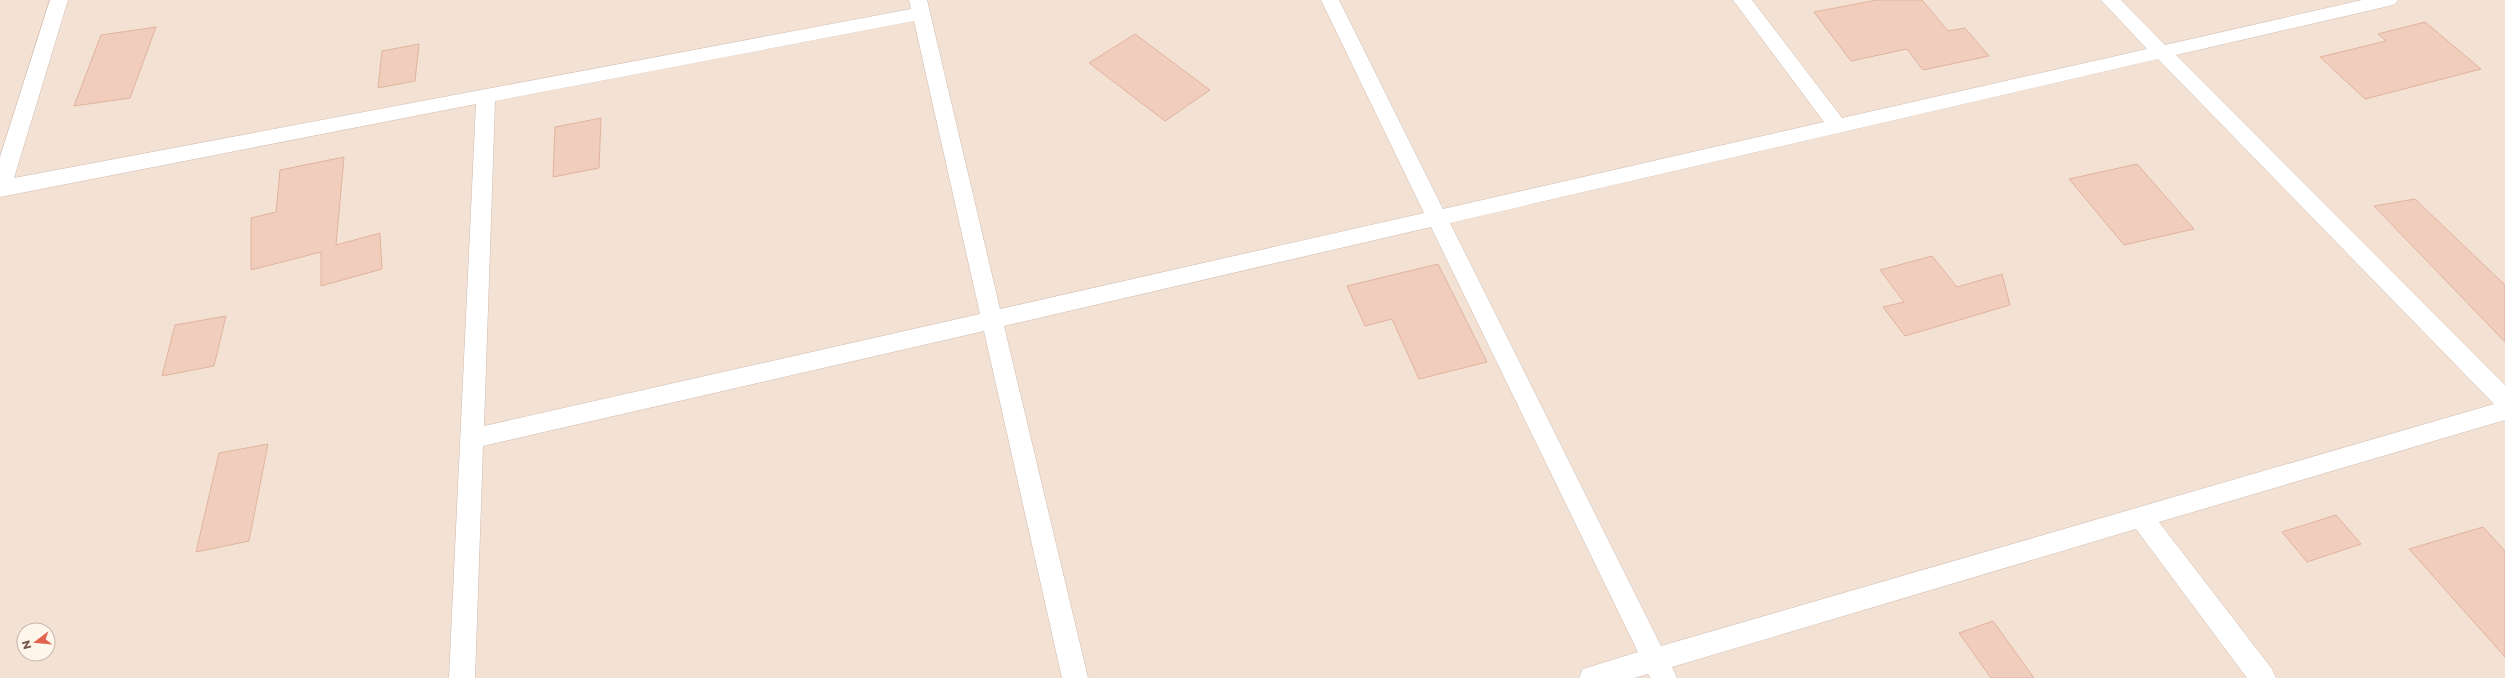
<svg xmlns="http://www.w3.org/2000/svg" width="2505" height="678" font-family="Montserrat,sans-serif">
<style>
.residential{fill:#f3e2d3;fill-rule:evenodd}
.building{fill:#f0cdbd;stroke:#e2b39e}
.lines{fill:none;stroke-linecap:round;stroke-linejoin:round}
.street-casing{stroke:#cfbaaf;stroke-width:1}
.street{fill:#fff;fill-rule:evenodd}
</style>
<rect width="100%" height="100%" fill="#fbf1e5"/>
<path class="residential" d="M0 0H2505V678H0ZM24 630H48V654H24Z"/>
<g class="building">
<path d="M1877 0H1922L1948 31 1965 28 1989 56 1923 70 1907 49 1851 61 1814 12Z"/>
<path d="M2425 22 2481 69 2365 99 2320 57 2386 41 2378 34Z"/>
<path d="M156 27 130 98 74 106 101 35Z"/>
<path d="M1135 34 1210 90 1165 121 1089 63Z"/>
<path d="M419 44 415 81 378 88 382 51Z"/>
<path d="M601 118 599 168 553 177 555 127Z"/>
<path d="M344 157 336 245 380 233 382 269 321 286V252L251 270V218L276 212 280 170Z"/>
<path d="M2137 164 2194 229 2124 245 2069 179Z"/>
<path d="M2415 199 2505 285V342L2374 206Z"/>
<path d="M1932 256 1957 287 2002 274 2010 305 1905 336 1883 307 1904 302 1880 270Z"/>
<path d="M1438 264 1487 362 1419 379 1392 319 1365 326 1347 286Z"/>
<path d="M226 316 214 366 162 376 175 325Z"/>
<path d="M268 444 249 541 196 552 219 453Z"/>
<path d="M2336 515 2361 544 2307 562 2282 532Z"/>
<path d="M2483 527 2505 551V657L2409 549Z"/>
<path d="M1993 621 2034 678H1991L1959 633Z"/>
</g>
<g class="lines">
<defs>
<path id="street" d="M50 0H68L14 178 911 9 909 0H927L1000 309 1424 213 1321 0H1339L1443 209 1824 122 1733 0H1752L1842 118 2147 49 2101 0H2121L2165 45 2362 0H2398L2395 4 2389 6 2176 55 2505 385V420L2159 522 2272 669 2276 678H2247L2136 529 1672 667 1677 678H1651L1648 674 1634 678H1579L1583 669 1638 652 1431 227 1004 326 1088 678H1062L984 331 483 446 475 678H449L476 104 0 197V157ZM914 21 980 314 484 426 495 101ZM2158 59 2494 404 1661 646 1450 223Z"/>
</defs>
<use href="#street" class="street-casing"/>
<use href="#street" class="street"/>
</g>
<g transform="translate(36 642) rotate(254)"><circle r="19" fill="#fef5eb" stroke="#c6b5ab"/>
<path d="M0-3L7 15L0 10L-7 15Z" fill="#e1634e"/>
<text y="-6" font-size="11" font-weight="bold" text-anchor="middle" fill="#73564b">N</text>
</g>
</svg>
